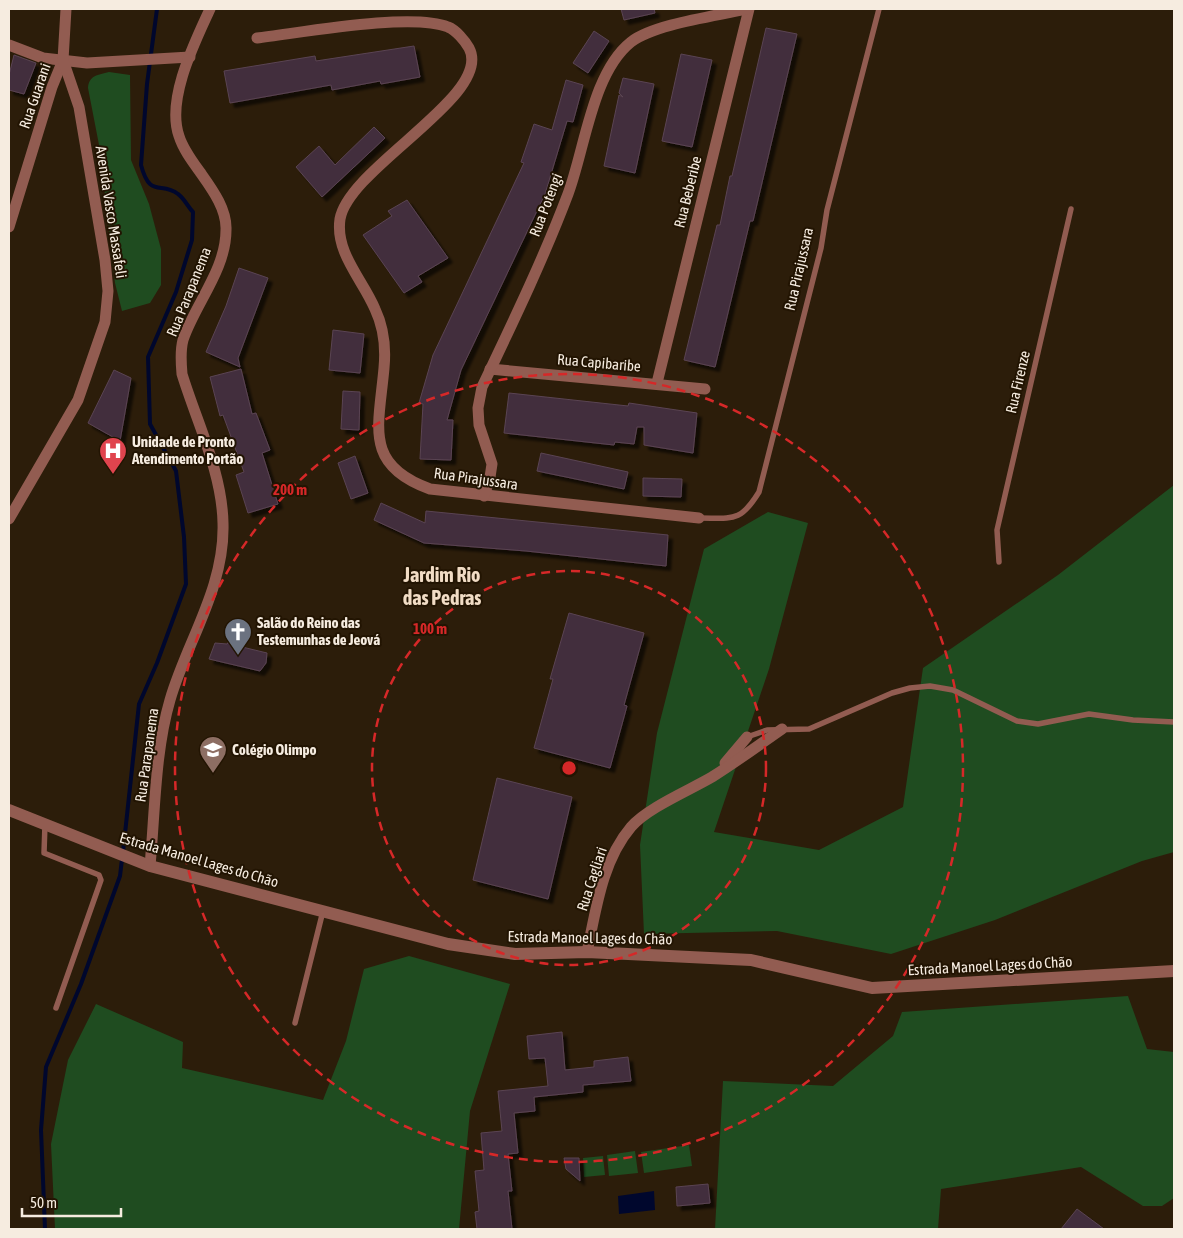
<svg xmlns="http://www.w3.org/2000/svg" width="1183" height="1238" font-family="'Asap Condensed',sans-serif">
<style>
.green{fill:#1f4c20}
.water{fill:#00072d}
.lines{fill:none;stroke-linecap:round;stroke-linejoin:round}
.stream{stroke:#00072d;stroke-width:4}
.building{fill:#422d3c;stroke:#5a4453;filter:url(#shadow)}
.service{stroke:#925c51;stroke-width:5.5}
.minor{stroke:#925c51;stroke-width:11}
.tertiary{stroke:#925c51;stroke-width:12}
.ring{fill:none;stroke:#d62828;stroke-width:2.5;stroke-dasharray:9 6}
.labels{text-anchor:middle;stroke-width:4;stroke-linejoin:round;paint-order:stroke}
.street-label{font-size:15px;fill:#f6ece0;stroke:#221402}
.poi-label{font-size:15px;font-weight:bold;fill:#f6ece0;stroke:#221402;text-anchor:start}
.district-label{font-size:20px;font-weight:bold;fill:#f1dcc5;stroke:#221402}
.centre{fill:#d62828;stroke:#221402;stroke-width:2.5}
.ring-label{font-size:15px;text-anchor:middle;font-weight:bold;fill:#d62828;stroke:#221402;stroke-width:4;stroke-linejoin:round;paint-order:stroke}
</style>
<defs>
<filter id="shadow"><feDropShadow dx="4.5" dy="4.5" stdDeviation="1" flood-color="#0009"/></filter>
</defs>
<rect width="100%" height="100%" fill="#2c1d0a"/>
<g class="green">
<path d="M109 72 130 75 131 160 149 204 161 249V285L150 303 122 311 115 283 100 150 88 88C89 75 98 75 109 72Z"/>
<path d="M1174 485V852L1142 861 995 920 891 954 777 931 644 934 640 845 657 733 704 549 768 512 808 523 769 669 714 832 819 850 903 807 923 668 1058 575Z"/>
<path d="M409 956 510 984 470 1111 459 1229H55L51 1144 68 1060 96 1004 183 1042 182 1068 323 1100 346 1041 364 969Z"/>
<path d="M1128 996 1147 1049 1174 1052V1198L1162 1206H1143L1081 1167 941 1189 938 1229H715L723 1081 833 1086 893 1036 902 1012Z"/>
<path d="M689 1145 692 1166 644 1173 641 1152Z"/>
<path d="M635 1151 638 1173 609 1176 607 1155Z"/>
<path d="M603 1156 605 1175 584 1177 583 1158Z"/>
</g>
<path class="water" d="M654 1191 655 1210 619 1214 618 1196Z"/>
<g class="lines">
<g class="stream">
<path d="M123 852 139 704 157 663 186 584 184 537 176 471 150 424 148 357 176 292 192 240 193 212C188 207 184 198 178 194 161 181 150 199 141 165L147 84 157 9"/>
<path d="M45 1229 41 1130 46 1067 81 984 120 876 122 859"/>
</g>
</g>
<g class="building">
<path d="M621 9H654L655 13 624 20Z"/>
<path d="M766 28 797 34 753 221H750L715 367 684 360 717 225H720L730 176H732Z"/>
<path d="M594 31 609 41 588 73 573 63Z"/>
<path d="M414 46 420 77 381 84 380 81 332 90 331 85 230 103 224 71 315 56 316 61Z"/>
<path d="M681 54 712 60 692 147 662 141Z"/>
<path d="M14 55 36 63 24 94 9 90V75Z"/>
<path d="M623 78 654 84 635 173 604 166 619 95 623 97 619 93Z"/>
<path d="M566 80 583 85 573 122 567 121 545 194 461 370 447 420H453L451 460 420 459 423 404 419 403 433 355 524 163 521 162 534 124 552 130Z"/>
<path d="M374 127 385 138 322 197 296 167 319 146 335 165Z"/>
<path d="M407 200 448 258 418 276 422 282 404 293 363 235 392 216 388 211Z"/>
<path d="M239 268 268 278 238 358 240 367 206 352 226 306Z"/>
<path d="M333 330 364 334 360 373 329 370Z"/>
<path d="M241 369 252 414 256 413 270 450 262 453 278 504 248 513 236 475 244 472 223 415 220 416 210 377Z"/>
<path d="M114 370 131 378 120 441 88 423Z"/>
<path d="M343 391 360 392 359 430 341 429Z"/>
<path d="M509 393 628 406 629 403 697 413 693 453 644 445V427H637L634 444 615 442 614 445 504 433Z"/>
<path d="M541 453 628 472 624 489 537 471Z"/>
<path d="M355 456 368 493 351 499 338 463Z"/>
<path d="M643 478 682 479 681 497 643 496Z"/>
<path d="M381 503 425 523 426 511 668 535 666 566 526 551 424 543 374 520Z"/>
<path d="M569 613 644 633 624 705 627 706 610 768 534 748 553 679H550Z"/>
<path d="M230 640 239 641 238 646 267 653 266 663 260 671 209 659 215 643 227 644Z"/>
<path d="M497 778 572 797 548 899 473 880Z"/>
<path d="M562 1032 565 1070 594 1067V1061L628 1057 631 1081 583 1085V1092L534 1097 535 1111 514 1113 518 1153 508 1154 512 1191H508L512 1229H477L475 1212 479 1211 475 1171 484 1170 481 1133 502 1131 498 1091 548 1086 545 1058 529 1059 527 1036Z"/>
<path d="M564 1158H579L580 1181 566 1169Z"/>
<path d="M708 1184 710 1203 677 1206 676 1187Z"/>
<path d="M1077 1209 1104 1229H1061Z"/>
</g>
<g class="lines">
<g class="service">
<path d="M699 518C733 518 740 523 759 492L821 248 827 210 879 9"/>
<path d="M999 562 997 530 1071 209"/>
<path d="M747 737 767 730 809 729 892 693 910 688 930 686 953 690 1017 721 1038 724 1089 714 1133 720 1174 722"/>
<path d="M45 824 44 853 99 875 101 880 56 1008"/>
<path d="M295 1023 323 911"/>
</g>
<g class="minor">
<path d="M257 38C300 33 411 12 448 27 456 30 465 41 469 48 494 95 349 167 340 219 335 253 363 280 375 309 384 328 386 347 384 368 379 426 363 465 430 489L699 518"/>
<path d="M9 45 43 58 87 63 190 57"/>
<path d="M9 227 52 87 63 60"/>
<path d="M490 369 705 389"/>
<path d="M657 383 749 9"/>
<path d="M484 496 490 477 492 464 479 425 478 408 482 387C512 324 543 260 568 194 585 149 592 73 631 42 654 24 717 16 747 9"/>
<path d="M9 519 78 400 105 322 108 291 105 260 79 107 63 60 66 9"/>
<path d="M725 763 747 737"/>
<path d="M150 866C155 812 155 751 170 700 187 641 225 588 223 523 222 472 197 423 182 374 181 363 180 351 183 340 195 304 226 270 226 230 227 209 212 189 200 172 192 161 183 149 179 136 166 99 195 42 210 9"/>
<path d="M587 952C596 910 602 861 631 827 647 808 690 790 712 777 736 762 759 745 782 729"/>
</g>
<path class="tertiary" d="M9 810 150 866 448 944 515 954 587 952 751 960 872 988 1174 971"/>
</g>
<g class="ring">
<circle cx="569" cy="768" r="197"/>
<circle cx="569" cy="768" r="394"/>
</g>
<defs>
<symbol id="hospital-pin" viewBox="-11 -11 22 30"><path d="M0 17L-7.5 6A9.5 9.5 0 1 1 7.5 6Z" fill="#e0444e" stroke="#221402"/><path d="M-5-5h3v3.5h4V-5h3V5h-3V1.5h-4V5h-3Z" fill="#fff"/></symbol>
<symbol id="church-pin" viewBox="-11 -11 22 30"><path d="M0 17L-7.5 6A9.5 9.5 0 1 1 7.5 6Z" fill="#6b7280" stroke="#221402"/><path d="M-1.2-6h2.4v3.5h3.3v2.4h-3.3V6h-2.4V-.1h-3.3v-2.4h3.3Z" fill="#fff"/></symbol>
<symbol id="school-pin" viewBox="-11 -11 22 30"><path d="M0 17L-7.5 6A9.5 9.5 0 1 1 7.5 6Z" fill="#8d6e63" stroke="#221402"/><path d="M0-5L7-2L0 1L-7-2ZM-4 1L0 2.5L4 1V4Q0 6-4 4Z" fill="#fff"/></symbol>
</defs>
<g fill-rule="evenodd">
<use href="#hospital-pin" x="97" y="435" width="32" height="43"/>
<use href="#church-pin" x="222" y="616" width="32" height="43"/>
<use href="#school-pin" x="197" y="734" width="32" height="43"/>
</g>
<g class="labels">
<g class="street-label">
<text transform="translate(35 96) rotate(-71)" y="5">Rua Guarani</text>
<text transform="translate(688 192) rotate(-76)" y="5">Rua Beberibe</text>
<text transform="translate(546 205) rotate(-69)" y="5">Rua Potengi</text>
<text transform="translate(111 212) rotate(81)" y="5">Avenida Vasco Massafeli</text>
<text transform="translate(799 269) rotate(-77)" y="5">Rua Pirajussara</text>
<text transform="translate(189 292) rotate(-68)" y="5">Rua Parapanema</text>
<text transform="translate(599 363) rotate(5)" y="5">Rua Capibaribe</text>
<text transform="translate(1018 382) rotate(-77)" y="5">Rua Firenze</text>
<text transform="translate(476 479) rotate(8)" y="5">Rua Pirajussara</text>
<text transform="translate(147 755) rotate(-82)" y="5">Rua Parapanema</text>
<text transform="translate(199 860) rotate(16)" y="5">Estrada Manoel Lages do Chão</text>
<text transform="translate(592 879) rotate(-72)" y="5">Rua Cagliari</text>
<text transform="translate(590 938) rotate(1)" y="5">Estrada Manoel Lages do Chão</text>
<text transform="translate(990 966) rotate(-3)" y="5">Estrada Manoel Lages do Chão</text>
</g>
<g class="poi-label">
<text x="132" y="447">Unidade de Pronto<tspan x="132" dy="17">Atendimento Portão</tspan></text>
<text x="257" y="628">Salão do Reino das<tspan x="257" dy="17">Testemunhas de Jeová</tspan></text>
<text x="232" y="755">Colégio Olimpo</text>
</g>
<g class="district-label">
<text x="442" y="582">Jardim Rio<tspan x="442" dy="23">das Pedras</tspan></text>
</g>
</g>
<circle cx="569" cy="768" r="8" class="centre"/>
<g class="ring-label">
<text x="290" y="495">200 m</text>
<text x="430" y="634">100 m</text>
</g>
<rect width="1183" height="1238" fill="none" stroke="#f6ece0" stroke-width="20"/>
<path d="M22 1208v8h99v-8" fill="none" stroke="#f6ece0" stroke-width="2.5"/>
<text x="30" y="1208" font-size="15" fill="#f6ece0" stroke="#221402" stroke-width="4" paint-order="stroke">50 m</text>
</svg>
